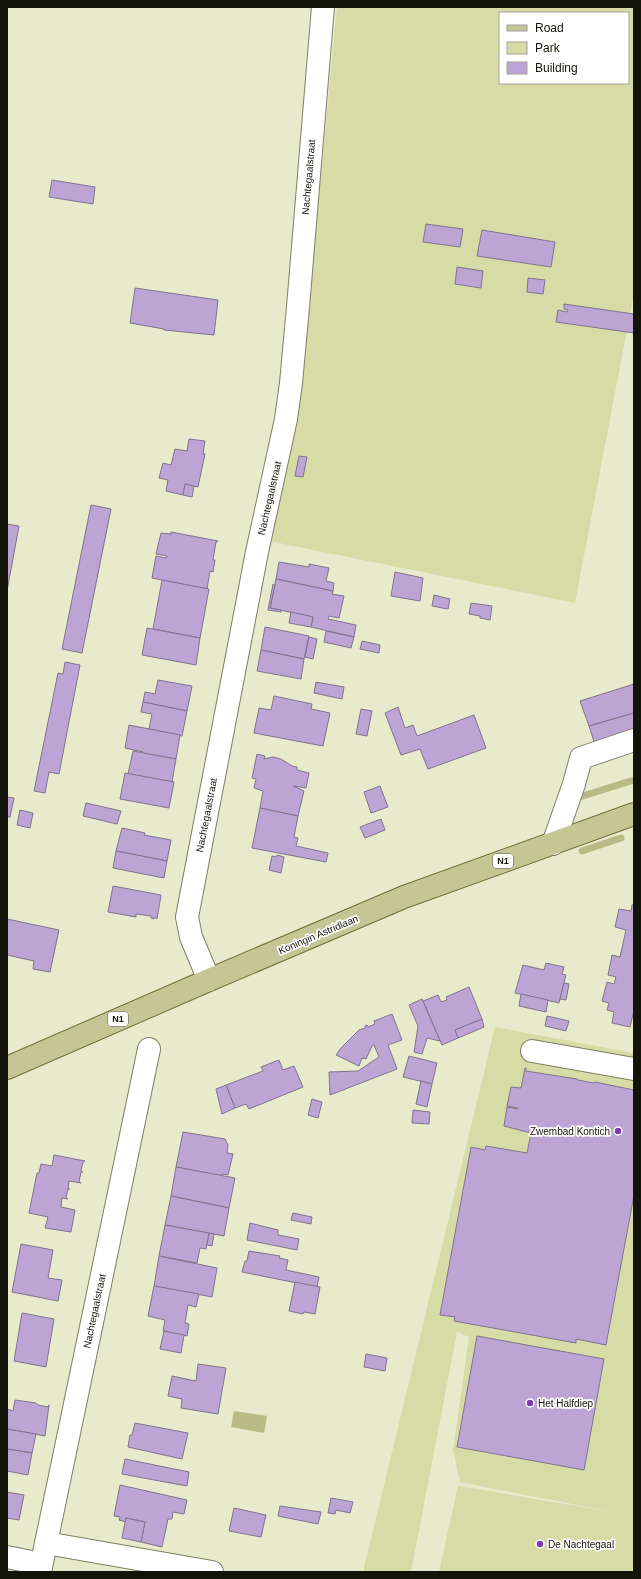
<svg xmlns="http://www.w3.org/2000/svg" width="641" height="1579" font-family="Helvetica,sans-serif">
<style>
.green{fill:#d7dba5;fill-rule:evenodd}
.water{fill:#b8bb85}
.lines{fill:none;stroke-linecap:round;stroke-linejoin:round}
.stream{stroke:#b8bb85;stroke-width:7}
.building{fill:#bca4d5;stroke:#80748e}
.minor-casing{stroke:#7d7f64;stroke-width:24}
.major-casing{stroke:#6d7036;stroke-width:24}
.minor{stroke:#fff;stroke-width:22}
.major{stroke:#c4c795;stroke-width:22}
.poi-dot{fill:#7d3cb1;stroke:#fff;stroke-width:1.5}
.labels{text-anchor:middle;stroke-width:3.5;stroke-linejoin:round;paint-order:stroke}
.shield{fill:#fff;stroke:#5a5a53;stroke-width:1}
.shield-label{font-size:9px;font-weight:bold;fill:#131409}
.street-label{font-size:10px;fill:#131409;stroke:#fff}
.poi-label{font-size:10px;fill:#131409;stroke:#fff;text-anchor:start}
</style>
<rect width="100%" height="100%" fill="#e8eacc"/>
<g class="green">
<path d="M337 7H634V293L575 603 269 541 302 376ZM500 13H628V83H500Z"/>
<path d="M495 1027 634 1053V1572H439L458 1486 618 1513 460 1482 453 1450 469 1337 457 1332 411 1572H363Z"/>
</g>
<path class="water" d="M234 1411 267 1416 264 1433 231 1427Z"/>
<g class="lines">
<g class="stream">
<path d="M573 799 634 780"/>
<path d="M582 851 621 838"/>
</g>
</g>
<g class="building">
<path d="M52 180 95 187 93 204 49 197Z"/>
<path d="M426 224 463 229 460 247 423 242Z"/>
<path d="M482 230 555 242 551 267 477 256Z"/>
<path d="M457 267 483 271 481 288 455 284Z"/>
<path d="M528 278 545 280 543 294 527 292Z"/>
<path d="M135 288 218 300 214 335 164 330V329L130 323Z"/>
<path d="M564 304 634 314V333L556 322 558 310 567 312 568 310 564 309Z"/>
<path d="M189 439 205 441 203 454H205L198 487 185 484 183 495 166 491 168 480 159 478 163 463 171 465 175 449 187 451Z"/>
<path d="M299 456 307 457 303 477 295 476Z"/>
<path d="M185 484 194 486 192 497 183 495Z"/>
<path d="M91 505 111 509 82 653 62 649Z"/>
<path d="M7 524 19 526 7 591Z"/>
<path d="M171 532 218 541 216 542 213 560H215L213 572 210 571 207 589 152 578 156 556 166 558 167 556 156 554 161 533 171 534Z"/>
<path d="M279 562 309 567V564L329 568 326 581 334 583 333 591 276 579Z"/>
<path d="M395 572 423 578 420 601 391 596Z"/>
<path d="M276 579 333 591 332 594 344 596 339 618 329 616 328 619 356 625 354 637 311 627 313 617 270 608Z"/>
<path d="M162 580 209 589 200 638 153 629Z"/>
<path d="M273 584 275 585 270 608 281 610V612L268 610Z"/>
<path d="M434 595 450 599 448 609 432 606Z"/>
<path d="M471 603 492 606 490 620 480 618V616L469 614Z"/>
<path d="M291 612 313 617 311 627 289 623Z"/>
<path d="M265 627 309 636 304 659 261 650Z"/>
<path d="M147 628 200 638 196 665 142 655Z"/>
<path d="M326 631 354 637 351 648 324 642Z"/>
<path d="M309 637 317 639 313 659 305 657Z"/>
<path d="M362 641 380 645 379 653 360 649Z"/>
<path d="M261 650 304 659 301 679 257 671Z"/>
<path d="M65 662 80 665 59 774 49 772 45 793 34 791 58 673 63 674Z"/>
<path d="M158 680 192 686 187 711 143 702 145 692 155 694Z"/>
<path d="M316 682 344 687 342 699 314 693Z"/>
<path d="M634 684V713L589 726 580 701Z"/>
<path d="M274 696 312 704 311 709 330 713 323 746 254 733 259 708 271 710Z"/>
<path d="M143 702 187 711 182 736 149 729 152 714 141 712Z"/>
<path d="M398 707 405 728 413 725 417 736 474 715 486 748 428 769 420 749 401 755 385 713Z"/>
<path d="M361 709 372 711 367 736 356 734Z"/>
<path d="M634 713V750L600 760 589 726Z"/>
<path d="M129 725 180 735 176 759 142 753 143 752 125 748Z"/>
<path d="M133 751 176 759 172 782 128 774Z"/>
<path d="M257 754 265 756 264 759 273 757 281 759 292 766 297 767V770L309 773 306 788 293 786 304 791 298 816 260 808 263 791 254 788 256 779 252 778Z"/>
<path d="M125 773 174 782 169 808 120 799Z"/>
<path d="M380 786 388 807 371 813 364 792Z"/>
<path d="M7 797 14 798 10 817H7Z"/>
<path d="M86 803 121 811 117 824 83 816Z"/>
<path d="M260 808 298 816 294 837 298 838 296 846 328 853 326 862 252 848Z"/>
<path d="M20 810 33 813 30 828 17 825Z"/>
<path d="M381 819 385 830 365 838 360 827Z"/>
<path d="M122 828 145 833 144 835 171 840 167 861 116 851Z"/>
<path d="M116 851 167 861 164 878 113 868Z"/>
<path d="M277 855 284 857 281 873 269 870 272 856 276 857Z"/>
<path d="M113 886 161 895 157 919 154 917V919L151 918V916L136 914V917L108 912Z"/>
<path d="M632 905H634V1010L630 1027 612 1023 614 1012 607 1010 609 1003 602 1001 607 982 614 984 616 977 608 975 612 955 620 957 626 930 615 927 619 909 631 911Z"/>
<path d="M7 919 59 930 50 972 33 969 34 961 7 955Z"/>
<path d="M546 963 564 967 562 974 566 975 559 1003 515 993 523 965 544 970Z"/>
<path d="M564 983 569 984 566 1000 560 999Z"/>
<path d="M469 987 482 1019 455 1030 458 1038 442 1045 423 1001 438 995 441 1002 447 1000 446 997Z"/>
<path d="M521 994 548 1000 546 1012 519 1006Z"/>
<path d="M422 999 440 1041 427 1038 422 1054 414 1052 418 1026 409 1005Z"/>
<path d="M392 1014 402 1040 388 1045 397 1069 330 1095 329 1072 358 1071 379 1057 374 1045 372 1046 366 1059 362 1058 359 1066 336 1055 341 1048 359 1030 365 1028V1026L367 1025 368 1027 375 1024 374 1021Z"/>
<path d="M547 1016 569 1021 566 1031 545 1026Z"/>
<path d="M482 1019 484 1027 458 1038 455 1030Z"/>
<path d="M409 1056 437 1063 432 1084 403 1077Z"/>
<path d="M279 1060 283 1070 294 1066 303 1087 249 1109 246 1104 235 1108 226 1085 263 1071 261 1067Z"/>
<path d="M525 1068H526V1071L577 1079 578 1080 594 1083 595 1082 634 1090V1195L606 1345 576 1339V1343L454 1321 455 1317 440 1315 471 1147 485 1150 486 1146 527 1153 531 1133 504 1126 507 1107 517 1109 518 1108 507 1106 511 1087 521 1088Z"/>
<path d="M421 1081 432 1084 427 1107 416 1104Z"/>
<path d="M226 1085 235 1108 222 1114 216 1089Z"/>
<path d="M312 1099 322 1102 318 1118 308 1115Z"/>
<path d="M413 1110 430 1112 429 1124 412 1123Z"/>
<path d="M183 1132 225 1139 228 1145 227 1153 233 1154 228 1175 222 1174 221 1176 176 1167Z"/>
<path d="M54 1155 85 1161 83 1162 81 1171 83 1172H81L79 1182 81 1183 69 1181 68 1189H70H68L66 1197 68 1199 62 1198 61 1207 75 1210 71 1232 45 1228 48 1217 29 1213 37 1173H39L41 1164 52 1166Z"/>
<path d="M176 1167 235 1178 229 1208 171 1196Z"/>
<path d="M171 1196 229 1208 224 1236 165 1225Z"/>
<path d="M293 1213 312 1217 311 1224 291 1220Z"/>
<path d="M250 1223 278 1230V1235L299 1239 297 1250 247 1240Z"/>
<path d="M165 1225 209 1233 206 1249 200 1248 197 1263 159 1256Z"/>
<path d="M209 1233 214 1234 212 1246 207 1245Z"/>
<path d="M21 1244 53 1250 48 1278 62 1280 58 1301 12 1292Z"/>
<path d="M249 1251 280 1256 279 1258 288 1260 286 1270 319 1277 317 1287 242 1272 245 1261H247Z"/>
<path d="M159 1256 217 1268 212 1297 154 1286Z"/>
<path d="M295 1282 320 1287 315 1314 304 1312 303 1314 289 1311Z"/>
<path d="M154 1286 199 1294 196 1307 188 1305 185 1323 189 1324 187 1336 163 1331 165 1320 148 1316Z"/>
<path d="M22 1313 54 1319 46 1367 14 1361Z"/>
<path d="M164 1331 184 1335 181 1353 160 1349Z"/>
<path d="M477 1336 604 1359 584 1470 457 1447Z"/>
<path d="M366 1354 387 1358 385 1371 364 1367Z"/>
<path d="M198 1364 226 1368 218 1414 181 1408 182 1399 168 1396 172 1376 196 1381Z"/>
<path d="M15 1400 36 1403 38 1405 48 1407 49 1405 45 1436 7 1429V1409L13 1411Z"/>
<path d="M135 1423 188 1433 182 1459 128 1447 130 1435H132Z"/>
<path d="M7 1429 36 1434 32 1453 7 1449Z"/>
<path d="M7 1449 32 1453 28 1475 7 1471Z"/>
<path d="M125 1459 189 1472 187 1486 122 1474Z"/>
<path d="M120 1485 187 1500 184 1514 173 1512 172 1519H168L162 1547 141 1542 145 1522 126 1518V1522L119 1520 120 1517 114 1516Z"/>
<path d="M7 1492 24 1495 19 1520 7 1518Z"/>
<path d="M331 1498 353 1502 350 1513 336 1510 335 1514 328 1513Z"/>
<path d="M280 1506 321 1512 318 1524 278 1516Z"/>
<path d="M234 1508 266 1515 261 1537 229 1531Z"/>
<path d="M126 1518 145 1522 141 1542 122 1538Z"/>
</g>
<g class="lines">
<defs>
<g id="minor">
<path d="M553 844 574 784 581 758 634 740"/>
<path d="M209 980 191 937 187 917 257 552 286 419 291 383 298 307 323 7"/>
<path d="M532 1051 634 1069"/>
<path d="M46 1543 212 1572"/>
<path d="M7 1557 41 1564"/>
<path d="M40 1572 149 1049"/>
</g>
<path id="major" d="M7 1068 209 980 404 897 634 814"/>
</defs>
<use href="#minor" class="minor-casing"/>
<use href="#major" class="major-casing"/>
<use href="#minor" class="minor"/>
<use href="#major" class="major"/>
</g>
<g class="poi-dot">
<circle cx="618" cy="1131" r="4"/>
<circle cx="530" cy="1403" r="4"/>
<circle cx="540" cy="1544" r="4"/>
</g>
<g class="labels">
<g class="shield">
<rect x="493" y="854" width="20" height="14" rx="3"/>
<rect x="108" y="1012" width="20" height="14" rx="3"/>
</g>
<g class="shield-label">
<text x="503" y="864">N1</text>
<text x="118" y="1022">N1</text>
</g>
<g class="street-label">
<text transform="translate(308 177) rotate(-85)" y="4">Nachtegaalstraat</text>
<text transform="translate(269 498) rotate(-77)" y="4">Nachtegaalstraat</text>
<text transform="translate(206 815) rotate(-79)" y="4">Nachtegaalstraat</text>
<text transform="translate(318 934) rotate(-23)" y="4">Koningin Astridlaan</text>
<text transform="translate(94 1311) rotate(-78)" y="4">Nachtegaalstraat</text>
</g>
<g class="poi-label">
<text x="610" y="1135" text-anchor="end">Zwembad Kontich</text>
<text x="538" y="1407">Het Halfdiep</text>
<text x="548" y="1548">De Nachtegaal</text>
</g>
</g>
<rect width="641" height="1579" fill="none" stroke="#131409" stroke-width="16"/>
<rect x="499" y="12" width="130" height="72" fill="#ffffff" stroke="#a1a19d"/>
<rect x="507" y="25" width="20" height="6" fill="#c4c795" stroke="#a1a19d"/>
<text x="535" y="32" font-size="12" fill="#131409">Road</text>
<rect x="507" y="42" width="20" height="12" fill="#d7dba5" stroke="#a1a19d"/>
<text x="535" y="52" font-size="12" fill="#131409">Park</text>
<rect x="507" y="62" width="20" height="12" fill="#bca4d5" stroke="#a1a19d"/>
<text x="535" y="72" font-size="12" fill="#131409">Building</text>
</svg>
